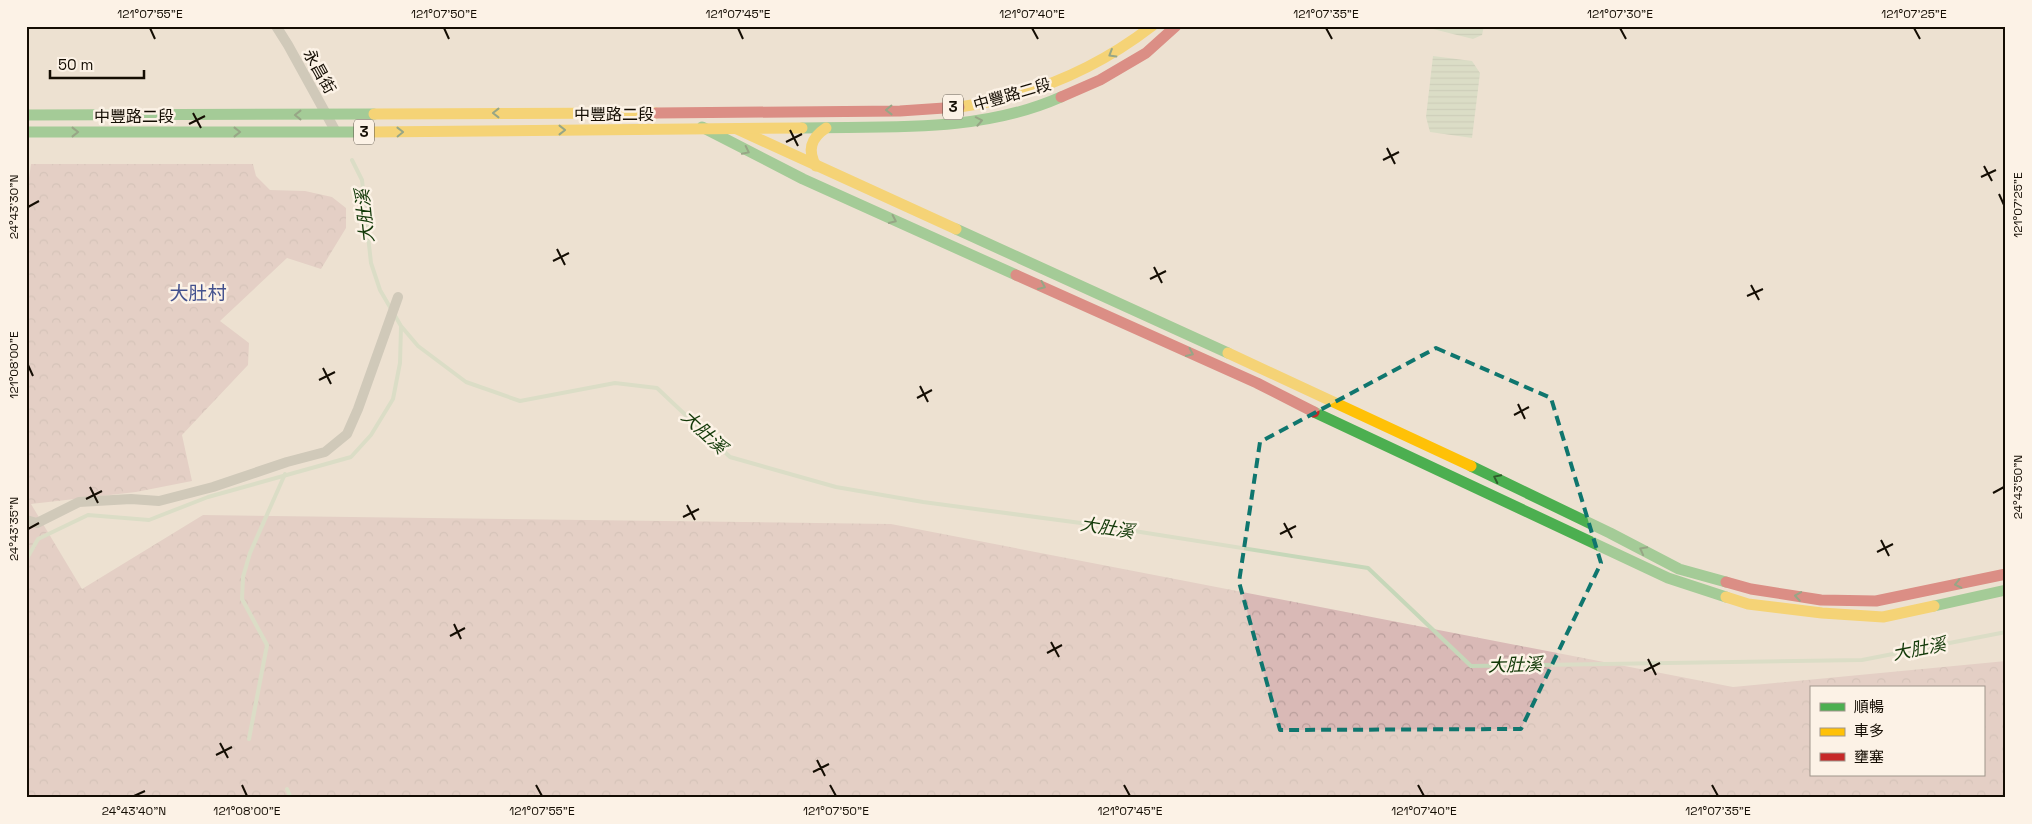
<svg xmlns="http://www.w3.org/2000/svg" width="2032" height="824" font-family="'Space Grotesk','Noto Sans TC',sans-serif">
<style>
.forest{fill:url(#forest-crowns);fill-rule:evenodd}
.water{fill:url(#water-rules)}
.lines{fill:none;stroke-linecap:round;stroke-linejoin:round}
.stream{stroke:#c6d7b9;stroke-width:4}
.street{stroke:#adaa9c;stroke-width:10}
.fast{stroke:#4caf50;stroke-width:11}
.slow{stroke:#ffc107;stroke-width:11}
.jam{stroke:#c62828;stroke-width:11}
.oneway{stroke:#305e2a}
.marked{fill:none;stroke:#0f766e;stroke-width:4;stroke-dasharray:10 6;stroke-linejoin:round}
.ticks{fill:none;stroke:#140d03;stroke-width:2}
.labels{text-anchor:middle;stroke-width:5;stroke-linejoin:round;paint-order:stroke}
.shield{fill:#fcf2e6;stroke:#5a5247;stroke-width:1}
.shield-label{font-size:15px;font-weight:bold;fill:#140d03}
.street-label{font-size:16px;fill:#140d03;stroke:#fcf2e6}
.water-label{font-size:18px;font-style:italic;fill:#123908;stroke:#fcf2e6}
.quarter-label{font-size:19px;fill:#43518e;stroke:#fcf2e6}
.neatline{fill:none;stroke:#140d03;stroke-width:2}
.ticks-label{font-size:12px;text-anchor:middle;fill:#140d03}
</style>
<defs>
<pattern id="forest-crowns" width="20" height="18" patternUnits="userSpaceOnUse" patternTransform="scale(1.25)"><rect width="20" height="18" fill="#d9b9b6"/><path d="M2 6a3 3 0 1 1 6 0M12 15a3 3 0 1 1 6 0" fill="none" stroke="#b99e9b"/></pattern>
<pattern id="water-rules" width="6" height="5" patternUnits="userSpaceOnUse" patternTransform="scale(1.25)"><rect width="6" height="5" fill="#c6d7b9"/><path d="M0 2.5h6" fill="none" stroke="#a9b79d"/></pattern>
</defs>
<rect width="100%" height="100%" fill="#ede1d1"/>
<path class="forest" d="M31 164H253L256 176 270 190 305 191 332 197 346 208V228L321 269 287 258 220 321 249 343 248 365 182 435 192 481 136 492 31 504 82 589 203 515 891 524 1733 687 2006 661V798H26V199ZM1811 688H1983V775H1811Z"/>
<g class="water">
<path d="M1421 26H1484L1482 35 1473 39Z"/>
<path d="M1433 56 1472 61 1480 73 1472 138 1430 132 1426 117Z"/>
</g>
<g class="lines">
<g class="stream">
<path d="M352 160 362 180 371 263 380 290 401 326 418 346 466 382 520 401 615 383 657 388 730 457 836 487 923 502 1096 525 1368 568 1471 666 1862 660 2006 632"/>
<path d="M26 560 38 539 88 515 149 520 208 497 351 457 371 435 393 399 400 363 401 327"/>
<path d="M249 739 267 645 242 599 243 577 250 553 285 474"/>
<path d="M287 789 291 798"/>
</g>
<g class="street">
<path d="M276 26 288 45 336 132"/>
<path d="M26 520 37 523 79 502 131 499 159 501 213 487 287 462 325 452 347 434 358 409 398 297"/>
</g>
<g class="fast">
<path d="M26 115 374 114"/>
<path d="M702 127 803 179 1016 275"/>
<path d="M802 128C889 126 980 133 1061 97"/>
<path d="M26 132H371"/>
<path d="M956 229 1228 353"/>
<path d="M1314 412 1668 578 1726 597"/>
<path d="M1471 466 1610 533 1679 569 1726 582"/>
<path d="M1934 606 2006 590"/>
</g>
<g class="slow">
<path d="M959 107C1030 97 1095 70 1152 26"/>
<path d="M374 114 656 113"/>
<path d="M737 129 956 229"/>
<path d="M371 132 802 128"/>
<path d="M816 166C807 150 811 138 826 128"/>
<path d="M1228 353 1471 466"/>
<path d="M1726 597 1748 604 1822 613 1883 617 1934 606"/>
</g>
<g class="jam">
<path d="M1061 97 1100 80 1146 53 1176 26"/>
<path d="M656 113 900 111 959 107"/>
<path d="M1016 275 1257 383 1314 412"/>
<path d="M1726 582 1751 589 1821 600 1876 601 2006 574"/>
</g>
</g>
<defs><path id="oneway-chevron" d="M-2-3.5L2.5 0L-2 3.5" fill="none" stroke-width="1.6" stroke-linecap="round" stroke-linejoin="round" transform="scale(1.25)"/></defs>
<g class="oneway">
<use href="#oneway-chevron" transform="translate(1112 54) rotate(149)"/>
<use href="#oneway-chevron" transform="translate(889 110) rotate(179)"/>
<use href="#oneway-chevron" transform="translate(496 113) rotate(180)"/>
<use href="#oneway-chevron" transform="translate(298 115) rotate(180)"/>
<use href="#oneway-chevron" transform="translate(979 121) rotate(-11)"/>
<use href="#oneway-chevron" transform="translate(562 130)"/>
<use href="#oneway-chevron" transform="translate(75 132)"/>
<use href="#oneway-chevron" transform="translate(237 132)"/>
<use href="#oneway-chevron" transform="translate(400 132) rotate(-1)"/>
<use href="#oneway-chevron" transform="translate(746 151) rotate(26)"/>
<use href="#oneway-chevron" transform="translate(893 220) rotate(25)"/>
<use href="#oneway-chevron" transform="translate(1042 286) rotate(24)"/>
<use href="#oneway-chevron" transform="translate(1190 353) rotate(24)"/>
<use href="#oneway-chevron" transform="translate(1497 478) rotate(-154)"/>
<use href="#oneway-chevron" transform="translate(1643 550) rotate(-152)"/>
<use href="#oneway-chevron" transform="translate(1958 584) rotate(168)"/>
<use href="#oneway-chevron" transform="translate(1798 596) rotate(-171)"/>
</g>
<path d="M0 0H2032V824H0ZM1436 348 1551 398 1601 563 1521 729 1280 730 1239 582 1260 442Z" fill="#ede1d1" fill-opacity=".55" fill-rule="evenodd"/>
<path class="marked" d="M1436 348 1551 398 1601 563 1521 729 1280 730 1239 582 1260 442Z"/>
<path class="ticks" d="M150 28 155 39M444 28 449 39M738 28 743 39M1032 28 1038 39M1326 28 1332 39M1620 28 1626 39M1914 28 1920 39M193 113 201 128M189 124 205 116M790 130 798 146M786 142 802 134M1387 148 1395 164M1383 160 1399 152M1984 166 1992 181M1981 177 1996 170M1999 194 2004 205M28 207 39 201M557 249 565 265M553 261 569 253M1154 267 1162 283M1150 279 1166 271M1751 285 1759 300M1747 296 1763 289M28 365 33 376M323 368 331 384M319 380 335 372M920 386 928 402M917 398 932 390M1518 404 1525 419M1514 415 1529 407M90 487 98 503M1993 493 2004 487M86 499 102 491M687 505 695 520M683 517 699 509M1284 523 1292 538M28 529 39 523M1280 534 1296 526M1881 540 1889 556M1877 552 1893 544M454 624 461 639M450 636 465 628M1051 642 1059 657M1047 653 1062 645M1648 659 1656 675M1644 671 1660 663M220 743 228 758M216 755 232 747M817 760 825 776M813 772 829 764M242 785 247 796M536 785 542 796M830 785 836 796M1124 785 1130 796M1418 785 1424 796M1712 785 1718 796M134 796 145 791"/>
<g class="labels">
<g class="shield">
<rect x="943" y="94.5" width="20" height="25" rx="4"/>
<rect x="354" y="119.5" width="20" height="25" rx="4"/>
</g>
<g class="shield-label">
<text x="953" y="112">3</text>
<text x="364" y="137">3</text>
</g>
<g class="street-label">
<text transform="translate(320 71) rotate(61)" y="6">永昌街</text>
<text transform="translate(1012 94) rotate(-16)" y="6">中豐路二段</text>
<text x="614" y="120">中豐路二段</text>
<text x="134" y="122">中豐路二段</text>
</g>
<g class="water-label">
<text transform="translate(365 216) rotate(-96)" y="6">大肚溪</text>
<text transform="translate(704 432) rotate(43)" y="6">大肚溪</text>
<text transform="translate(1107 528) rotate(9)" y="6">大肚溪</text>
<text transform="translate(1919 649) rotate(-11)" y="6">大肚溪</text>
<text transform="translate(1515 665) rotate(-1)" y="6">大肚溪</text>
</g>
<g class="quarter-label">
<text x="198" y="300">大肚村</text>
</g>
</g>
<rect width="2032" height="824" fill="none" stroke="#fcf2e6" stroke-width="55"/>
<rect x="1810" y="686" width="175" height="90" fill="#fcf2e6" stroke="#9f968b"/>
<rect x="1820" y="703" width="25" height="8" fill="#4caf50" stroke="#9f968b"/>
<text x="1854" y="712" font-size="15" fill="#140d03">順暢</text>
<rect x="1820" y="728" width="25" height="8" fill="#ffc107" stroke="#9f968b"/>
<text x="1854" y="736" font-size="15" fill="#140d03">車多</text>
<rect x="1820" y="753" width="25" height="8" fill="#c62828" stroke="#9f968b"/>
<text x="1854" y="762" font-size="15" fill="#140d03">壅塞</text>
<path d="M50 70v8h94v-8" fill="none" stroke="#140d03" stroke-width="2.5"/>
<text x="58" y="70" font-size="15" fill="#140d03" stroke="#fcf2e6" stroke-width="4" paint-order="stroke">50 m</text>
<rect x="28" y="28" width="1976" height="768" class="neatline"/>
<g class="ticks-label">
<text x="150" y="18">121°07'55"E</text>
<text x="444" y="18">121°07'50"E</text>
<text x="738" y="18">121°07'45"E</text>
<text x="1032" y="18">121°07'40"E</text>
<text x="1326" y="18">121°07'35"E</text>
<text x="1620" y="18">121°07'30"E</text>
<text x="1914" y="18">121°07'25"E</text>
<text transform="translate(2018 205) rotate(-90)" y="4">121°07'25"E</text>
<text transform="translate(14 207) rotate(-90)" y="4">24°43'30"N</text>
<text transform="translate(14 365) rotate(-90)" y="4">121°08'00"E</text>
<text transform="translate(2018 487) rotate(-90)" y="4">24°43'50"N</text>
<text transform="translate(14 529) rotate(-90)" y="4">24°43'35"N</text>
<text x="134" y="815">24°43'40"N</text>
<text x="247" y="815">121°08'00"E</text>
<text x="542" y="815">121°07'55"E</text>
<text x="836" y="815">121°07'50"E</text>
<text x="1130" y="815">121°07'45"E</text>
<text x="1424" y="815">121°07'40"E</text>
<text x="1718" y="815">121°07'35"E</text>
</g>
</svg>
